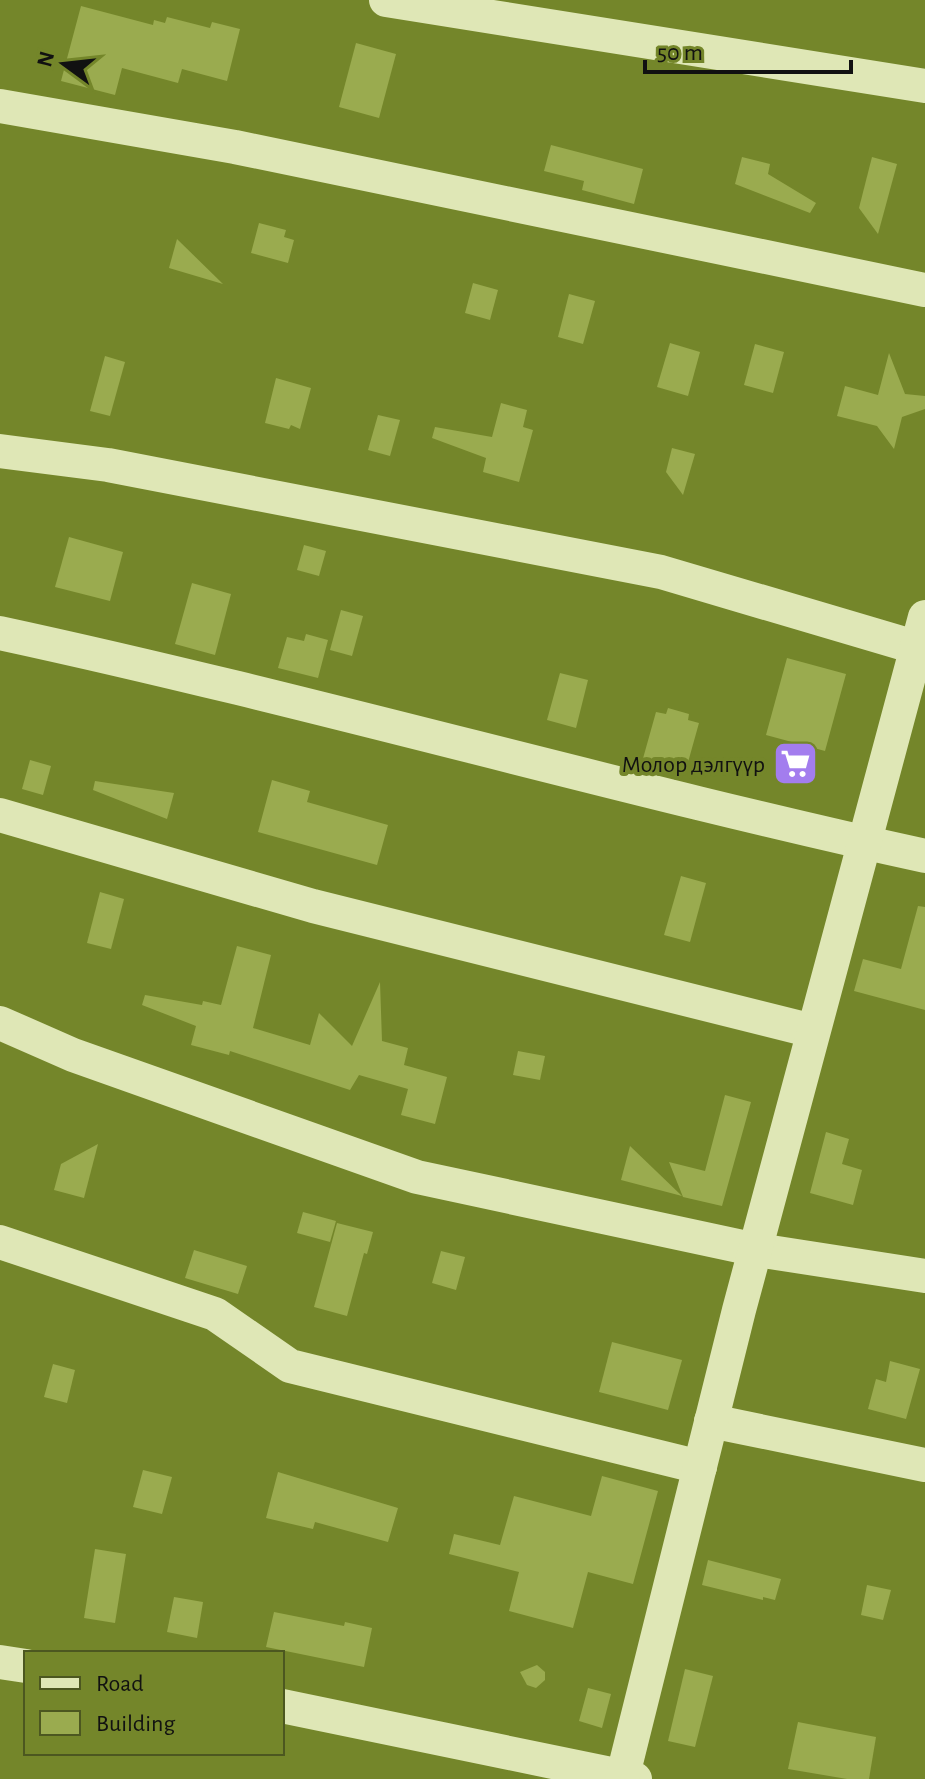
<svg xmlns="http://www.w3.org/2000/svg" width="925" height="1779" font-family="'Alegreya Sans',sans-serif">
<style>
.building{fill:#9aab4f}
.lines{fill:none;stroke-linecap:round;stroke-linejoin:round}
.minor{stroke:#dfe7b6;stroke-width:34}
.labels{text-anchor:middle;stroke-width:8;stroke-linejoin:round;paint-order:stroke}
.poi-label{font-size:24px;fill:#111;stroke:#74862a;text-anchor:end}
</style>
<rect width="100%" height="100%" fill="#74862a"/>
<g class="building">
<path d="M81 6 153 25 154 20 165 23 167 17 210 28 212 22 240 29 227 81 182 69 178 83 122 68 115 95 61 81Z"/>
<path d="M356 43 396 54 379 118 339 107Z"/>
<path d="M551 145 643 169 634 204 582 190 584 181 544 171Z"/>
<path d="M742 157 770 164 768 174 816 203 810 213 735 184Z"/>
<path d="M872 157 897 164 878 234 859 208Z"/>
<path d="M259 223 286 230 284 237 294 240 288 263 251 253Z"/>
<path d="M177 239 223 284 169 268Z"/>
<path d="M473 283 498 290 490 320 465 313Z"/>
<path d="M569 294 595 301 583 344 558 337Z"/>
<path d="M670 343 700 352 688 396 657 387Z"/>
<path d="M755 344 784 352 773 393 744 385Z"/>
<path d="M889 353 905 394 925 396V409L902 417 894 449 877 426 837 416 845 386 878 395Z"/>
<path d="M105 356 125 362 110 416 90 411Z"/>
<path d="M276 378 311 388 300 429 291 425 289 429 265 423Z"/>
<path d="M501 403 527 410 523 427 533 430 519 482 483 472 486 458 432 438 435 427 492 437Z"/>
<path d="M378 415 400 420 390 456 368 450Z"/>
<path d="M672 448 695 454 683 495 666 472Z"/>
<path d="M69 537 123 552 110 601 55 587Z"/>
<path d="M304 545 326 551 319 576 297 570Z"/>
<path d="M192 583 231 594 215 655 175 644Z"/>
<path d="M341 610 363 616 352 656 330 650Z"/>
<path d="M306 634 328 640 318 678 278 668 287 637 304 641Z"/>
<path d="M787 658 846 674 825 751 766 735Z"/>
<path d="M560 673 588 680 576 728 547 720Z"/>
<path d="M668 708 689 714 688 720 699 723 685 773 642 762 656 712 666 714Z"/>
<path d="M30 760 51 766 43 795 22 789Z"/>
<path d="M272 780 310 791 307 802 388 825 377 865 258 832Z"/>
<path d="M95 781 174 793 167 819 93 790Z"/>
<path d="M681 876 706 883 690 942 664 935Z"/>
<path d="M100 892 124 899 111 949 87 943Z"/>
<path d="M918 906 925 907V1010L854 991 863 959 901 969Z"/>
<path d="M237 946 271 955 253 1028 310 1045 319 1013 352 1046 380 982 382 1041 408 1048 404 1065 447 1077 435 1124 401 1115 408 1089 359 1075 350 1090 230 1051 229 1055 191 1045 196 1026 142 1005 145 995 202 1005 203 1001 221 1005Z"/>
<path d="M518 1051 545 1056 540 1080 513 1075Z"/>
<path d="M725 1095 751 1102 722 1206 683 1197 669 1162 705 1171Z"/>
<path d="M826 1132 849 1139 842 1164 862 1170 853 1205 810 1193Z"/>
<path d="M98 1144 84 1198 54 1190 61 1164Z"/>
<path d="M630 1146 682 1196 621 1180Z"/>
<path d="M303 1212 336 1221 330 1242 297 1233Z"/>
<path d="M337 1223 373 1232 367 1254 364 1253 347 1316 314 1307Z"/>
<path d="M194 1250 247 1266 238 1294 185 1278Z"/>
<path d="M441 1251 465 1257 456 1290 432 1283Z"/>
<path d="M612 1342 682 1360 668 1410 599 1392Z"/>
<path d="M890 1361 920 1369 906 1419 868 1409 876 1379 886 1382Z"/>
<path d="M53 1364 75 1370 67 1403 44 1397Z"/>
<path d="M143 1470 172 1477 162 1514 133 1507Z"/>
<path d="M278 1472 398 1508 388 1542 315 1522 313 1529 266 1518Z"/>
<path d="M602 1476 658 1491 633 1584 588 1572 573 1628 509 1611 519 1572 449 1554 454 1534 500 1545 514 1496 591 1516Z"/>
<path d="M95 1549 126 1554 115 1623 84 1618Z"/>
<path d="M708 1560 781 1579 775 1600 763 1597V1600L702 1585Z"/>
<path d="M867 1585 891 1590 883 1620 861 1615Z"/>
<path d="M174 1597 203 1602 197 1638 167 1632Z"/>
<path d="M274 1612 344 1626 345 1622 372 1628 364 1667 266 1647Z"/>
<path d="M537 1665 545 1672V1680L536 1688 527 1685 520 1672Z"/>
<path d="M685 1669 713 1676 695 1747 668 1741Z"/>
<path d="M588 1688 611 1694 602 1728 579 1721Z"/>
<path d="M798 1722 876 1737 869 1779H847L788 1769Z"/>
</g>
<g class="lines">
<g class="minor">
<path d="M386 0 925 86"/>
<path d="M0 106 235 147 925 290"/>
<path d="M0 451 108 465 661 572 925 650"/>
<path d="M0 633C310 700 615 788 925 856"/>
<path d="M0 815 313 906 813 1031"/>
<path d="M0 1023 73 1055 417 1177 757 1250 925 1276"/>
<path d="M0 1242 215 1314 290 1366 700 1467"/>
<path d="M711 1421 925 1465"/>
<path d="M0 1662 26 1666"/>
<path d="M282 1706 635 1779"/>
<path d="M622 1779 739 1310 925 617"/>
</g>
</g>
<defs>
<symbol id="supermarket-square" viewBox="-11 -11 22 22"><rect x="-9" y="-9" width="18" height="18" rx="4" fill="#a37dee" stroke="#74862a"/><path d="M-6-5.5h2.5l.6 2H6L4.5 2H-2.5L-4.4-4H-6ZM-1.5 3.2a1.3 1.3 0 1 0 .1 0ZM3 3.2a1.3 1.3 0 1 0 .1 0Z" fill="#fff"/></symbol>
</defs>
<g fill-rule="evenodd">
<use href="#supermarket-square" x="770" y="738" width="51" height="51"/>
</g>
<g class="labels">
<g class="poi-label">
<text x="765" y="772">Молор дэлгүүр</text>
</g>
</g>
<rect x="24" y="1651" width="260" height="104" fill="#74862a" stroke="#4c5720" stroke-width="2"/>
<rect x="40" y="1677" width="40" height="12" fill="#dfe7b6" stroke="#4c5720" stroke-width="2"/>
<text x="96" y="1691" font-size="24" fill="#111111">Road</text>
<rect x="40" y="1711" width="40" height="24" fill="#9aab4f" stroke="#4c5720" stroke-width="2"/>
<text x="96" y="1731" font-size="24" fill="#111111">Building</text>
<g transform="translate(64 64) rotate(285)" stroke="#74862a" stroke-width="6" paint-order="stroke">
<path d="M0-6L14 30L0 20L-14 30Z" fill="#111111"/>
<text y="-12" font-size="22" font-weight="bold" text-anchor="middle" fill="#111111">N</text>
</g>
<path d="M645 60v12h206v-12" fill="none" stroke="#111111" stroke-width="4"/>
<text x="657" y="60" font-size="24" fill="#111111" stroke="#74862a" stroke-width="6" paint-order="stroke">50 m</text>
</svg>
